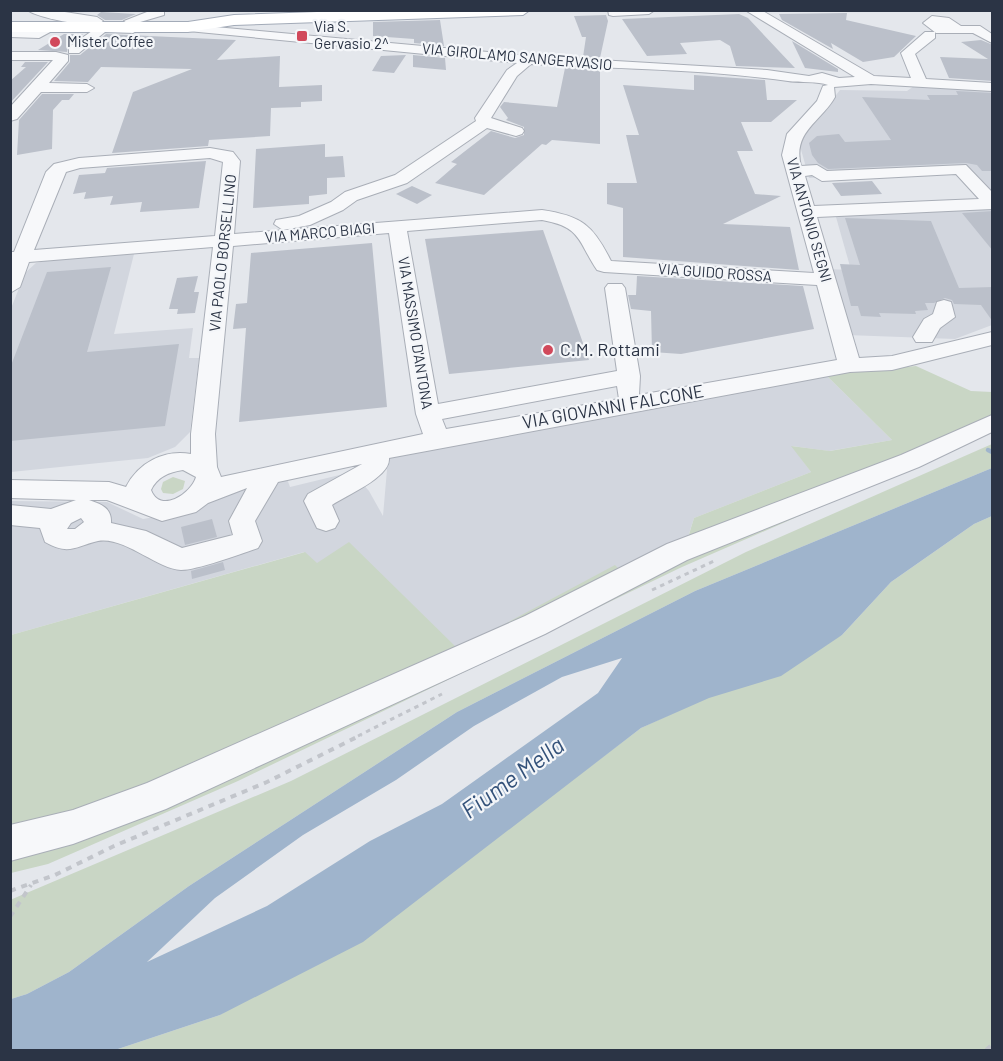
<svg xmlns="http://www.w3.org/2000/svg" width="1003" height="1061" font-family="Barlow,sans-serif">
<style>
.built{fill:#d2d6de}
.green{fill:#c9d6c5}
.water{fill:#9fb4cc;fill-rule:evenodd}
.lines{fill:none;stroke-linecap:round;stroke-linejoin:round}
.stream{stroke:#9fb4cc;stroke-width:4.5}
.building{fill:#bbc0ca}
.minor-casing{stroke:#a9aeb7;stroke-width:2}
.major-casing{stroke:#a3abb8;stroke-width:2}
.path-far1{stroke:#c2c5cb;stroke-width:3;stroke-dasharray:4.5 4.5;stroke-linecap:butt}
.path{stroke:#c2c5cb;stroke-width:4;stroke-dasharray:6 6;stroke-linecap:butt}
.minor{fill:#f7f8fa;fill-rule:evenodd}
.major{fill:#fff;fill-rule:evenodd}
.poi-dot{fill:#d1495b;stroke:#f4f6f9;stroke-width:2}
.labels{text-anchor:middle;stroke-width:4.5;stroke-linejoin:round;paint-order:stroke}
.far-poi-label{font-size:15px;fill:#2b3445;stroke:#f4f6f9;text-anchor:start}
.far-street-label{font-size:15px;fill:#2b3445;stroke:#f4f6f9}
.poi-label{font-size:18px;fill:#2b3445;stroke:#f4f6f9;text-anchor:start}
.street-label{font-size:18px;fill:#2b3445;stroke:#f4f6f9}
.near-water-label{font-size:24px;font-style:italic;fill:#34527a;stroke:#f4f6f9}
</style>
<rect width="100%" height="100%" fill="#e4e7ec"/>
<g class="built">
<path d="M917 84 992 88V198L966 169 809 178 800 146 801 140 840 90 907 91Z"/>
<path d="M992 200V325L955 339 847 335 827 269 851 270 836 217 830 216 828 209Z"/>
<path d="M134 254 114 334 193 328 189 358H199L190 432 175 447 148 458 11 472 10 311 25 273 36 263 50 260Z"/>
<path d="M826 375 892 440 829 451 792 446 811 472 694 518 687 540 457 649 317 564 304 552 11 635V501L107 502 143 519 179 513 235 489 286 476 290 487 352 472 369 491 383 516 388 458Z"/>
</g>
<g class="green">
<path d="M916 366 971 391 992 392V432L682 567 238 781 48 864 11 873V635L305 552 317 563 349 542 458 649 615 565 623 573 687 541 694 518 811 472 791 446 830 451 892 440 826 375Z"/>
<path d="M992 444V468L695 591 457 712 189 886 69 972 27 994 11 999 10 900 291 781 746 552Z"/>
<path d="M173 477 185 481 183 489 173 494 163 493 161 489 163 482Z"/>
<path d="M992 516V1050H115L220 1015 567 784 641 728 842 635 891 582 974 524Z"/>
</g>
<path class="water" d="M992 468V516L974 524 891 582 842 635 781 676 709 698 641 728 363 942 220 1015 115 1050H11V999L27 994 69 972 189 886 457 712 695 591ZM622 658 598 693 442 804 370 841 267 906 147 962 215 898 303 835 396 780 474 726 562 677Z"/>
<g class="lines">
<path class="stream" d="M988 450 992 452"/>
</g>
<g class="building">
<path d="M101 12 136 14 122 20H105L97 15Z"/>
<path d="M847 13 846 20 916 36 894 57 863 62 831 43 833 49 782 20 779 14Z"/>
<path d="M739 14 748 18 795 68 736 66 730 46 720 40 680 43 687 54 647 56 622 19Z"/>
<path d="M606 15 608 21 600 58 583 57 586 37H582L574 16Z"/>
<path d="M440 20 444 46 414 43V39L373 36V22Z"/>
<path d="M64 34H83L68 45 67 52 38 50Z"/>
<path d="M106 34 236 40 217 60 280 56 279 87 322 85V101L301 102V107L271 108 270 136 209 140 208 146 112 153 133 92 192 69 101 67 88 82 54 81 70 62V55H80Z"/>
<path d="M981 40 993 45V81L949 78 940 57 988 59 961 42Z"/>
<path d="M792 41 838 69V72L805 68Z"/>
<path d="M406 55 394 73 372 71 381 56Z"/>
<path d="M413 55 445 58 446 70 413 67Z"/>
<path d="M25 62H48L10 103V81L26 67H21Z"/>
<path d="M565 68 600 70V144L552 140 546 145 542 144 484 195 435 183 457 164 451 162 491 131 515 138 524 135V127L506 120 508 118 500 107 504 102 557 107Z"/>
<path d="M694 75 765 80 767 100H797L771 122H741L753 151H737L755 194 781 196 723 224 790 227 799 270 623 257V208L607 204V183H637L626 135H639L623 85 694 90Z"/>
<path d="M956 91 993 93V171H982L977 165 966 163 828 169 818 163 812 155 809 143 817 136 839 134 845 142 891 140 862 97 930 100 927 95H958Z"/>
<path d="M42 94H74L69 100H62L53 110 52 149 17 155 19 120Z"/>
<path d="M325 144V157L343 156 345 177 327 178V194L309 196V204L253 208 256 149Z"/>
<path d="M206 161 199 208 140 212 142 202 110 205 113 196 84 199 86 192 73 194 79 175 105 173 107 168Z"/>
<path d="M872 181 882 194 841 196 832 183Z"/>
<path d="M412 186 432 195 417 204 396 194Z"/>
<path d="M993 211V251L962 213Z"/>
<path d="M845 218 931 221 959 288 993 287V322L981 305 954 304 952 300 945 298 934 303H925L928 310 915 311 916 314 879 313 881 317 861 316 858 306H851L840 264 860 265Z"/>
<path d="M543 230 589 360 449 374 425 239Z"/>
<path d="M372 243 387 407 239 422 246 328 233 329 236 304 247 303 251 253Z"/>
<path d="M111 267 87 352 179 344 165 426 10 441V368L47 272Z"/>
<path d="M198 276 194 292H199L195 313 177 314 178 309H169L177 278Z"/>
<path d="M637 276 803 286 814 329 681 354 652 352 651 311 631 309 628 295H636Z"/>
<path d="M212 519 217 537 185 545 181 527Z"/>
<path d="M223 562 225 570 192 579 191 571Z"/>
</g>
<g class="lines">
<defs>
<g id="minor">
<path d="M27 10H52L97 17 103 21C94 30 38 18 27 10Z"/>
<path d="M152 10H164V15L130 25 124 21Z"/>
<path d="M608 10H655L649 14 613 16 609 15Z"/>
<path d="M745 10H761L874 76 911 78 901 53 925 32H935V38L915 54 926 79 992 83V91L871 84 834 87 835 97C821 122 792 132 801 166L817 165 827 171 966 165 992 192V209L817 217 859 358 892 356 992 332V345L892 370 850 372 389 458C391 477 347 495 332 505L339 521 335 528 326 531 317 528 304 501 308 494 362 464 278 482 255 521 262 541 258 548C241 554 197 570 181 570 157 569 124 536 98 541 76 546 69 556 45 542L40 528 10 525V505L51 509 76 500 10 498V480L109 482 126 487C138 463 164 449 191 454V434L213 247 29 262 20 287 10 293V252H14L46 172 54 164 79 158 210 148 233 152 240 161 234 234 542 210C582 216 593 225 611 261L814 273 782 155 787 134 817 101 823 86 828 85C818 81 800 83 788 81 704 69 616 69 531 64L517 76 491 118 522 128 524 131 522 134 516 136 487 128 407 183 357 200 343 210 310 225 283 230 274 224 276 220 299 216 331 202 345 192 395 175 476 121 475 118 507 70 517 63 188 31 181 27 183 24 531 56 767 70 809 76 822 73 839 78 855 77ZM210 158 223 162 215 236 34 250 66 172 80 168ZM956 174 979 199 814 206 805 176 812 175 822 181ZM542 220C582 227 578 242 597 270L604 272 817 285 837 360 639 395 640 376 625 288 622 284H608L605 288 617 371 438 404 407 231ZM389 233 416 414 423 434 221 477 217 467 215 434 233 246ZM617 386 619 399 446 429 442 419ZM183 470 196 477C191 494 160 514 151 490 157 477 169 472 183 470ZM247 488 229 521 233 535 182 548 146 531 111 523C112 508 101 504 89 500H107L162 521 196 512 208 503ZM81 518 84 522 75 529H67L71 523Z"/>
<path d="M932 16 949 18 961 26H980L992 34V43L973 33H936L923 23Z"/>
<path d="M102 24 133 25 140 29 133 33 105 32 79 53H69V47Z"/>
<path d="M45 27 52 31 39 38 10 37V29Z"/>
<path d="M10 52H56L68 55V61L49 83 87 84 94 88 87 92H41L17 119 10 121V107L53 60H10Z"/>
<path d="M944 300 951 302 955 317 940 328 932 342H916L913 337 924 319 933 314 937 302Z"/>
<path d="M992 415V432L919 467 687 560 545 634 166 809 73 844 10 861V825L73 810 147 783 525 616 667 544 901 455Z"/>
</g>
<path id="major" d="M373 10H530L523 15 234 25 188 32H10V22H188L234 15Z"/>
</defs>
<use href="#minor" class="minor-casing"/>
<use href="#major" class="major-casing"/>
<g class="path-far1">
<path d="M652 590 714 561"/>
<path d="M358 736 442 694"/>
</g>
<g class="path">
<path d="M10 891 55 875 114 846 267 782 361 735"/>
<path d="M10 917 31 885"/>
<path d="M986 1050 992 1045"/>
</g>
<use href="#minor" class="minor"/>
<use href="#major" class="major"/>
</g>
<g class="poi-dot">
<rect x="296" y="30" width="12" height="12" rx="3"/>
<circle cx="55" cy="42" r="6"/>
<circle cx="548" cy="350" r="6"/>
</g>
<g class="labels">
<g class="far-poi-label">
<text x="314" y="32">Via S.<tspan x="314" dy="17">Gervasio 2^</tspan></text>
<text x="67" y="47">Mister Coffee</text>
</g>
<g class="far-street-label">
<text transform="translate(517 57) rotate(5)" y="5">VIA GIROLAMO SANGERVASIO</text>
<text transform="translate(809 220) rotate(74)" y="5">VIA ANTONIO SEGNI</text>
<text transform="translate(320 233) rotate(-5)" y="5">VIA MARCO BIAGI</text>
<text transform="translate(223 253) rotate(-84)" y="5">VIA PAOLO BORSELLINO</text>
<text transform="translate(715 273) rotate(4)" y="5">VIA GUIDO ROSSA</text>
<text transform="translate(415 333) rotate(81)" y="5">VIA MASSIMO D'ANTONA</text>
</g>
<g class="poi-label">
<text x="560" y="356">C.M. Rottami</text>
</g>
<g class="street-label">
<text transform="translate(613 407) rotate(-10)" y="6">VIA GIOVANNI FALCONE</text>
</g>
<g class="near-water-label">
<text transform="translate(513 778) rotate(-36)" y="8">Fiume Mella</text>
</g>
</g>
<rect width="1003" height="1061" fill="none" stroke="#2b3445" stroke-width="24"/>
</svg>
